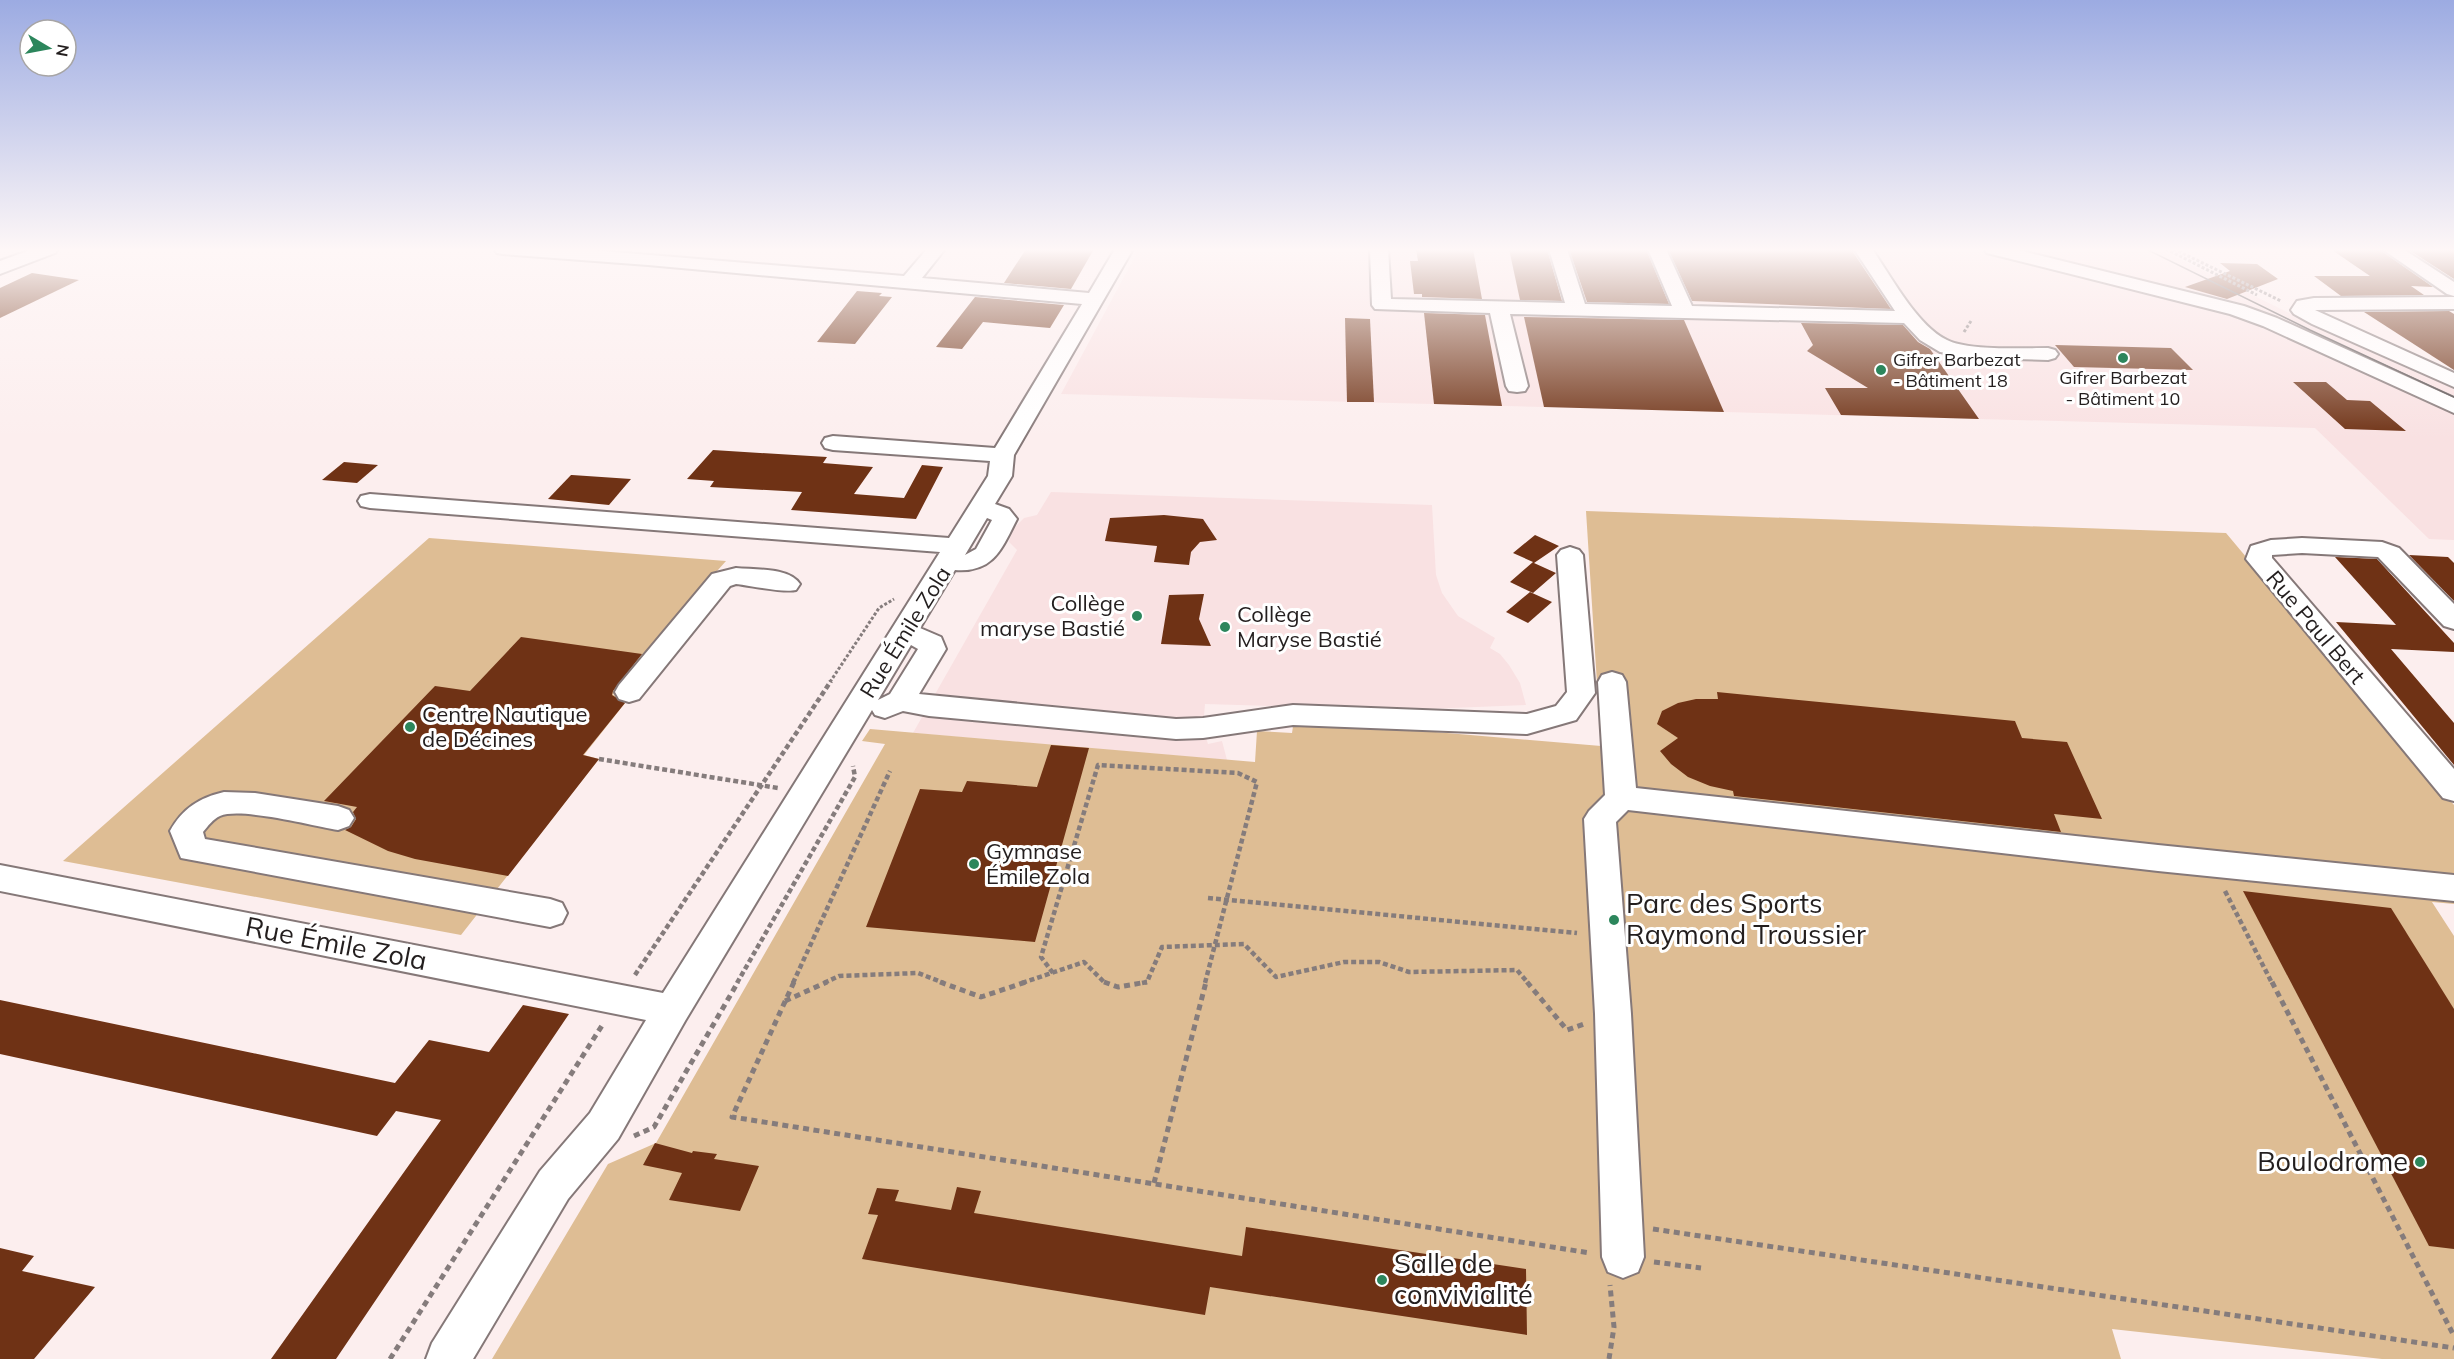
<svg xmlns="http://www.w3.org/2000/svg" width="2454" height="1359" font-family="Mulish,sans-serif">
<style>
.built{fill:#f9e1e2}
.green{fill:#debd94}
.building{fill:#6f3215}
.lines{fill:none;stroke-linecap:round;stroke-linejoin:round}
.minor-casing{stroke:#857878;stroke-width:4}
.path-far2{stroke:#857c7c;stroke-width:3;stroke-dasharray:3 2;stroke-linecap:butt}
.path-far1{stroke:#857c7c;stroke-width:4.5;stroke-dasharray:5 3;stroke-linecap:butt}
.path{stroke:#857c7c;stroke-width:5;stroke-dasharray:6 4.5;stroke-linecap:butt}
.minor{fill:#fff;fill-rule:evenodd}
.tram{stroke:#504949;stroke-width:1.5}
.poi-dot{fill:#2c865c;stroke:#fff;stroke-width:2}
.labels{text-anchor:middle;stroke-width:6;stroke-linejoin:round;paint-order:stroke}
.far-poi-label{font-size:18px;fill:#231e1e;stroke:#fff;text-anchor:start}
.poi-label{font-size:22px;fill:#231e1e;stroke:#fff;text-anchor:start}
.street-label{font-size:22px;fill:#231e1e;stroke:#fff}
.near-poi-label{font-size:27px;fill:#231e1e;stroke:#fff;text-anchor:start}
.near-street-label{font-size:27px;fill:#231e1e;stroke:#fff}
</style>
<rect width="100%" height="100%" fill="#fceeee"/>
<g class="built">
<path d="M1139 249H2159L2285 311 2454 389V540L2429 539 2315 428 1061 394Z"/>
<path d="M1051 492 1432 505 1436 575 1442 593 1458 616 1495 638 1490 648 1500 654 1509 665 1520 683 1526 705 1402 710 1205 704 1203 728 1208 744 1222 741 1227 760 913 733 1017 550 1009 542 1012 530 1024 518 1037 515Z"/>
</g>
<g class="green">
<path d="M1586 511 2226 533 2454 805V904L2432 902 2454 936V1359H2382L2112 1329 2121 1359H492L608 1164 656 1143 885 744 862 741 870 729 1255 762 1257 731 1292 733 1294 720 1601 746Z"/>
<path d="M429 538 726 561 668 626 613 695 629 698 584 755 599 759 461 935 63 861Z"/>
</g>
<g class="building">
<path d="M1026 249H1094L1071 289 1004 283Z"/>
<path d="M1416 249H1473L1482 299 1422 297V294H1414L1410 261H1418Z"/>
<path d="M1509 249H1547L1562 301 1520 300Z"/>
<path d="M1569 249H1646L1669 304 1587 302Z"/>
<path d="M1668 249H1851L1891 309 1692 301Z"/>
<path d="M2332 250H2380L2433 287 2411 286 2424 295 2341 296 2314 276H2370Z"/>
<path d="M2409 250H2454V279Z"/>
<path d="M2220 263 2257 264 2278 279 2227 299 2185 287 2230 271Z"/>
<path d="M32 273 79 280 0 318V288Z"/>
<path d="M857 291 882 293 879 296 892 297 855 344 817 342Z"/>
<path d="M975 297 1064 305 1050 328 983 322 962 349 936 347Z"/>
<path d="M2449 311 2454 314V370L2364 312Z"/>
<path d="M1424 313 1485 315 1502 406 1434 404Z"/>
<path d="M1524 317 1684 320 1724 412 1544 407Z"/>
<path d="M1345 318 1370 319 1374 402H1347Z"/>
<path d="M1801 323 1903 325 1918 342 1930 349 1979 419 1841 415 1825 388H1868L1807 351 1813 345Z"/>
<path d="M2055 345 2171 348 2193 370 2074 367Z"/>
<path d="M2293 382H2326L2347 400 2370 401 2406 431 2345 429Z"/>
<path d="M713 450 827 457 823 463 873 467 854 494 904 498 922 465 943 467 916 519 791 510 802 492 710 487 714 481 687 479Z"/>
<path d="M344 462 378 465 357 483 322 480Z"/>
<path d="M571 475H572L631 479 609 505 548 499Z"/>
<path d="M1164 515 1203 519 1217 540 1200 542 1191 552 1189 565 1154 562 1157 546 1105 541 1110 518Z"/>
<path d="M1535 535 1559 546 1534 563 1556 573 1533 593 1510 582 1533 562 1513 553Z"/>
<path d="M2409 555 2448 557 2454 563V601Z"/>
<path d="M2335 557 2377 559 2454 643V652L2391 649 2454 723V765L2336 622 2396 625Z"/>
<path d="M1530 592 1552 602 1528 623 1506 612Z"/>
<path d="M1204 594 1199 619 1211 646 1161 644 1169 595Z"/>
<path d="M521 637 642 654 613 691 612 695 625 703 583 755 599 759 508 876 415 859 388 851 345 830 351 827 356 819 353 812 357 807 324 801 435 686 470 691Z"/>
<path d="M1717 692 2015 721 2022 738 2067 742 2102 819 2054 814 2061 832 1734 796 1733 791 1710 786 1688 777 1671 764 1660 751 1678 738 1657 724 1662 711 1678 703 1696 699H1718Z"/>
<path d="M1051 745 1089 748 1035 942 866 927 920 789 962 792 967 781 1037 787Z"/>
<path d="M2243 891 2391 908 2454 1009V1249L2429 1246Z"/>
<path d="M0 1000 395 1083 429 1040 489 1052 523 1005 569 1014 336 1359H271L441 1120 396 1111 377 1136 0 1054Z"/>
<path d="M655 1143 692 1153 693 1151 717 1154 714 1159 759 1166 740 1211 669 1200 682 1173 643 1165Z"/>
<path d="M957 1187 981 1191 974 1213 1242 1256 1246 1227 1526 1269 1527 1335 1210 1287 1205 1315 862 1259 878 1215 868 1214 877 1188 899 1190 895 1201 951 1210Z"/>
<path d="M0 1248 34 1256 22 1271 95 1287 34 1359H0Z"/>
</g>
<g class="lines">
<defs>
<g id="minor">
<path d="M33 249H58L55 253 0 274V261Z"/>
<path d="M494 249H578L904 276 927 249H945L922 278 1089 293 1115 249H1133L1014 455 1012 476 995 504 1009 509 1017 519C1002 548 994 573 955 570L920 628 941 637 946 649 919 694 1176 719 1203 718 1293 705 1527 714 1556 706 1567 692 1557 555 1561 550 1570 547 1579 550 1583 555 1595 693 1576 720 1527 734 1293 725 1203 738 1176 739 929 716 903 711 885 718 875 715 872 710 685 1021 618 1139 568 1199 473 1359H426L432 1343 540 1171 590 1113 646 1020 0 891V865L663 993 940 552 370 508 361 506 358 501 361 496 370 494 949 538 988 476 990 461 833 450 825 448 822 443 825 438 833 436 995 448 1082 304 648 265 503 254 497 253ZM987 518 992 520 976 549 965 555ZM911 645 918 649 890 694 878 700Z"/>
<path d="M1370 249H1388L1391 299 1565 303 1549 249H1567L1585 304 1672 306 1648 249H1666L1692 306 1895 311 1854 249H1872C1891 276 1917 326 1947 340 1969 351 2022 348 2048 348L2055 350 2058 354 2055 358 2048 360 1975 358 1940 352 1920 340 1904 323 1510 314 1528 386 1525 391 1517 392 1509 391 1506 386 1490 313 1375 309 1372 305Z"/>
<path d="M1984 249H2014L2244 306 2277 318 2454 398V413L2263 326 2230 314 1987 253Z"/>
<path d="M2382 249H2403L2454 282V296L2447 294Z"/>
<path d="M2454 297V309L2315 310 2454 373V387L2312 324 2294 314 2291 310 2297 301 2314 298Z"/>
<path d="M2302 538 2382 542 2399 548 2454 604V629L2444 626 2378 557 2302 553 2272 555V558L2454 769V801L2443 798 2246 559 2251 546 2271 540Z"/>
<path d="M736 568C755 570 789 567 800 584L796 590C783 593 753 586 736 584L730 586 639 699 629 702 619 699 615 692 619 685 712 574Z"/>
<path d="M1612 672 1622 675 1626 682 1636 788 2158 845 2454 875V901L2158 871 1628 810 1616 822 1631 1014 1644 1257 1638 1272 1623 1278 1608 1272 1602 1257 1595 1014 1584 819 1589 811 1605 795 1598 682 1602 675Z"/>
<path d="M224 792 255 793 338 806 349 810 354 818 349 826 338 830C314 826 241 807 220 816 213 819 208 826 203 832L205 839 550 899 562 903 567 913 562 923 550 927 181 858 170 831C183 808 199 798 224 792Z"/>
</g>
</defs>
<use href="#minor" class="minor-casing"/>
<g class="path-far2">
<path d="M2166 249 2257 295"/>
<path d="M2174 249 2281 301"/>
<path d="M1964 332 1971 321"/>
<path d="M830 682 879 608 894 599"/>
</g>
<g class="path-far1">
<path d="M599 759 778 788"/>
<path d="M2225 891 2272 983"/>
<path d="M1208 898 1577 933"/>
<path d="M1053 973 1041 957 1098 765 1238 773 1257 782 1205 983"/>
<path d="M635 975 831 681"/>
<path d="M737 983 855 777 853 766"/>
<path d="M793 983 890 771"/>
<path d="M824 983 839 976 918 973 944 983"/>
<path d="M1022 983 1084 962 1105 983"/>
<path d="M1142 983 1147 982 1162 947 1244 944 1276 977 1344 962H1379L1409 972 1517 970 1528 983"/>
</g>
<g class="path">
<path d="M794 982 732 1117 1590 1253"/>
<path d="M940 982 981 997 1026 982"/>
<path d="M1104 982 1118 987 1147 982"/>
<path d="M1527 982 1567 1030 1584 1024"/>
<path d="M2272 982 2454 1336"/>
<path d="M785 1001 827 982"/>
<path d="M634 1136 654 1127 738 982"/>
<path d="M1154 1183 1206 982"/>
<path d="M1653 1229 2454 1348"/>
<path d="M1654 1262 1701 1268"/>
<path d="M390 1359 603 1024"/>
<path d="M1609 1359 1614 1327 1610 1285"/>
</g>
<use href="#minor" class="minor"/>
<path class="tram" d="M2146 249 2310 330 2454 397"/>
</g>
<linearGradient id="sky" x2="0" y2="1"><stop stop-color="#9cabe2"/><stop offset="0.57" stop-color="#fef7f7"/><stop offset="1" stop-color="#fef7f7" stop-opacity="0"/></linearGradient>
<rect width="2454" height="439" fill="url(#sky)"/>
<g class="poi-dot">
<circle cx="2123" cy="358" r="6"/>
<circle cx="1881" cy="370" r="6"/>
<circle cx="1137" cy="616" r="6"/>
<circle cx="1225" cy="627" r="6"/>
<circle cx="410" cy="727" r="6"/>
<circle cx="974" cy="864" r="6"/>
<circle cx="1614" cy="920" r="6"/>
<circle cx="2420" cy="1162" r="6"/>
<circle cx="1382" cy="1280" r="6"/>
</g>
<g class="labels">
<g class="far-poi-label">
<text x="1893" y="366">Gifrer Barbezat<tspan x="1893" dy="21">- Bâtiment 18</tspan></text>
<text x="2123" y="384" text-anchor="middle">Gifrer Barbezat<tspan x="2123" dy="21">- Bâtiment 10</tspan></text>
</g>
<g class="poi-label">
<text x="1125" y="611" text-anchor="end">Collège<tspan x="1125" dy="25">maryse Bastié</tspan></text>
<text x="1237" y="622">Collège<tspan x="1237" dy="25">Maryse Bastié</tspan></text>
<text x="422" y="722">Centre Nautique<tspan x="422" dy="25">de Décines</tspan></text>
<text x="986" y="859">Gymnase<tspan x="986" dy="25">Émile Zola</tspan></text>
</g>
<g class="street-label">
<text transform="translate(2316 627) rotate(50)" y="8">Rue Paul Bert</text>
<text transform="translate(905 632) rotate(-58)" y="8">Rue Émile Zola</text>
</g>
<g class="near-poi-label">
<text x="1626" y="913">Parc des Sports<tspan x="1626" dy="31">Raymond Troussier</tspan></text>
<text x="2408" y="1171" text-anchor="end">Boulodrome</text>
<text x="1394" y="1273">Salle de<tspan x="1394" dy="31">convivialité</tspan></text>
</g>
<g class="near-street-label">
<text transform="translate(336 944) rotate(11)" y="9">Rue Émile Zola</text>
</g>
</g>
<g transform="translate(48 48) rotate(100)"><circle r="28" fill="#ffffff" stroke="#a7a5a5" stroke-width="1.5"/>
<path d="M0-4.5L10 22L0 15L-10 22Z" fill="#2c865c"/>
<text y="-9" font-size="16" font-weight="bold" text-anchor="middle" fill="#231e1e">N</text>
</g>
</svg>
